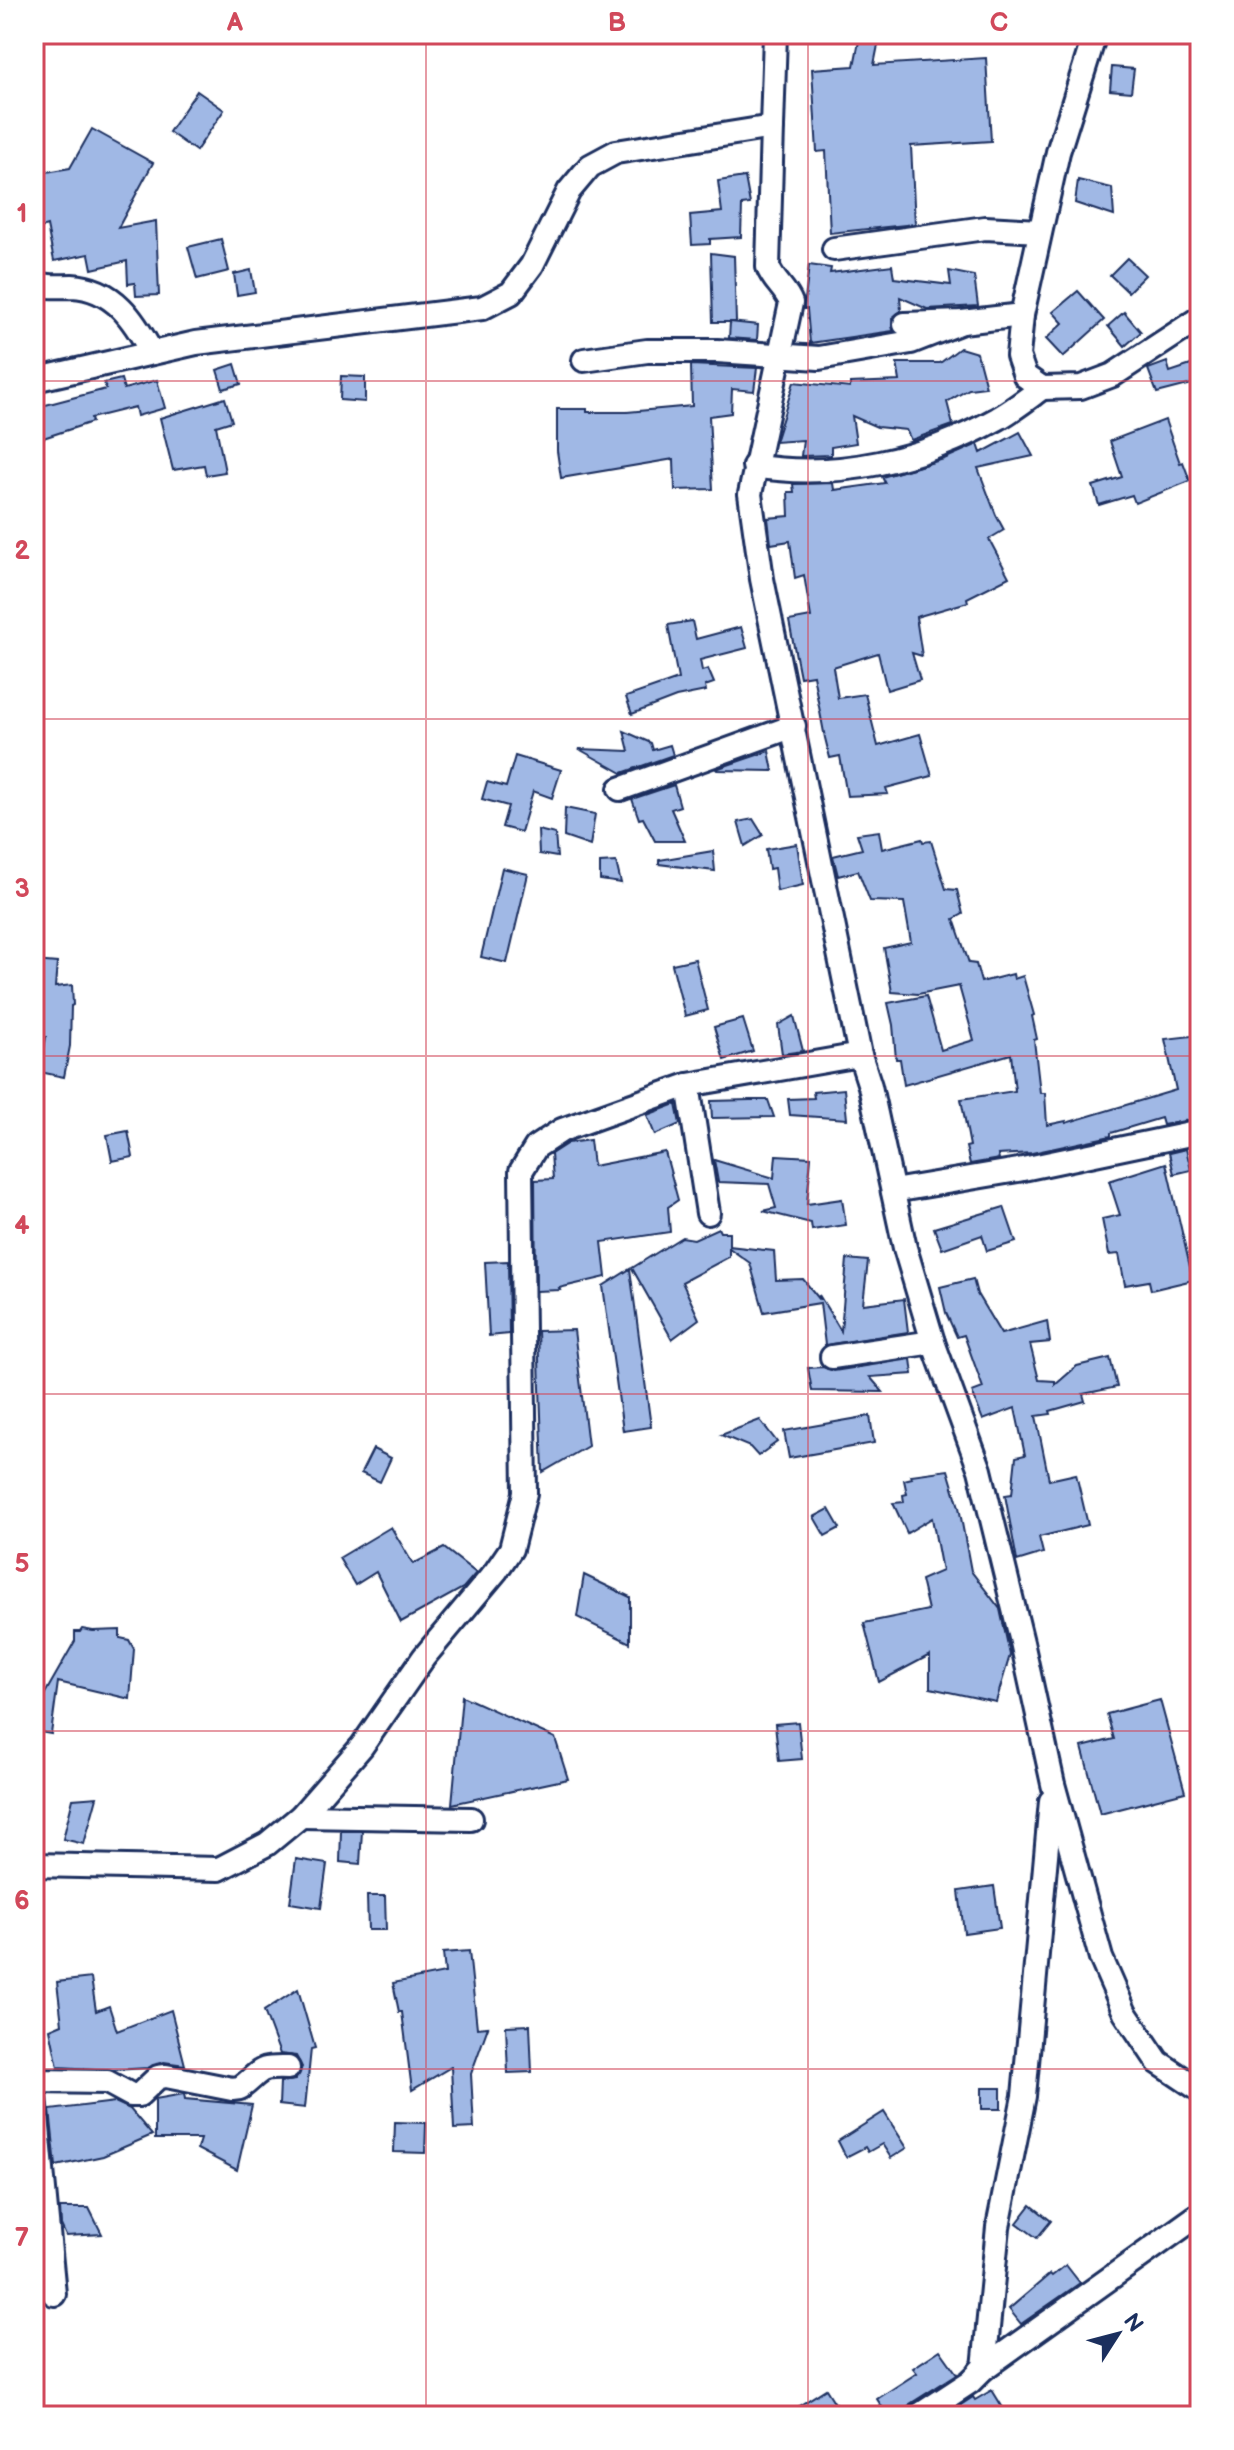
<svg xmlns="http://www.w3.org/2000/svg" width="1234" height="2450" font-family="'Balsamiq Sans',sans-serif">
<style>
.building{fill:#a0b8e5;stroke:#1b2f5e;stroke-width:2}
.lines{fill:none;stroke-linecap:round;stroke-linejoin:round}
.minor-casing{stroke:#1b2f5e;stroke-width:28}
.minor{stroke:#fff;stroke-width:22}
.grid{fill:none;stroke:#d1495b;stroke-width:2;stroke-opacity:0.55}
.neatline{fill:none;stroke:#d1495b;stroke-width:3}
.grid-label{font-size:26px;text-anchor:middle;font-weight:bold;fill:#d1495b}
</style>
<rect width="100%" height="100%" fill="#fff"/>
<filter id="ink" filterUnits="userSpaceOnUse"><feTurbulence type="fractalNoise" baseFrequency=".0125" numOctaves="2"/><feDisplacementMap in="SourceGraphic" scale="16" xChannelSelector="R" yChannelSelector="G"/><feConvolveMatrix kernelMatrix="1 2 1 2 8 2 1 2 1" color-interpolation-filters="sRGB"/></filter>
<g filter="url(#ink)">
<g class="building">
<path d="M860 36 879 40 874 65 986 58 991 141 911 146 915 224 830 233 826 151 817 152 812 69 854 66Z"/>
<path d="M1112 67 1134 69 1131 92 1110 90Z"/>
<path d="M197 91 224 110 196 151 169 132Z"/>
<path d="M92 129 153 163 118 228 156 221 159 295 136 296 135 283 128 284 127 261 92 269 89 254 54 261 47 226 34 230V174L70 168Z"/>
<path d="M745 177 750 204 742 205 741 237 710 239V244L692 245 690 215 722 212 718 181Z"/>
<path d="M1078 180 1112 188 1114 216 1075 203Z"/>
<path d="M221 239 229 271 197 279 188 247Z"/>
<path d="M711 253 734 256 736 322H713Z"/>
<path d="M1127 258 1145 275 1128 292 1110 275Z"/>
<path d="M809 265 831 268 830 273 892 265 894 278 951 285 949 271 974 276 978 306 927 309 900 297 901 311 892 318 893 331 810 343 807 309H804Z"/>
<path d="M251 270 255 292 237 295 234 274Z"/>
<path d="M1078 291 1104 320 1063 357 1046 339 1063 323 1053 312Z"/>
<path d="M1124 312 1141 332 1125 346 1108 326Z"/>
<path d="M730 322 758 325 757 340 729 338Z"/>
<path d="M960 348 977 353 986 387 969 389 947 402 953 425 911 440 906 430 877 427 852 416 856 443 831 447V455L801 456 803 440 775 442 794 382 850 388V383L900 381 897 363H940Z"/>
<path d="M1167 362 1170 372 1200 362V382L1157 393 1148 369Z"/>
<path d="M235 364 241 384 223 389 217 370Z"/>
<path d="M691 365 757 368 754 391 732 389 731 413 709 416 713 489 675 490 674 459 561 478 557 451V409H587V412H627L692 406Z"/>
<path d="M341 376 365 377V402L340 400Z"/>
<path d="M121 379 124 389 157 380 165 408 137 416 135 407 91 418 92 422 34 441V408L106 389 104 383Z"/>
<path d="M225 398 232 421 216 426 225 472 206 475 204 465 173 470 160 418Z"/>
<path d="M1165 420 1180 463 1183 462 1190 481 1135 503 1132 495 1099 505 1093 486 1122 477 1110 441Z"/>
<path d="M1020 432 1033 456 978 468 996 515 1004 530 989 539 1009 577 967 598 968 602 916 617 922 656 912 653 920 680 887 690 878 653 833 667 838 698 865 694 878 746 920 734 932 776 886 788 888 794 847 796 840 756 830 758 825 738 813 675 800 677 789 621 811 617 804 575 795 578 790 541 771 544 768 518 789 516 788 492H794L793 484 833 483 834 490 885 483 882 477 944 459 978 444 981 453Z"/>
<path d="M692 621 696 639 741 627 747 648 700 660 702 671 708 669 714 683 705 686 706 691 676 697 632 714 626 697 678 679 668 625Z"/>
<path d="M624 731 651 743 653 750 670 745 673 755 622 773 579 749 629 751Z"/>
<path d="M769 751 773 771 717 770 716 769Z"/>
<path d="M515 756 561 770 552 798 533 791 521 832 502 827 508 806 482 799 487 782 506 787Z"/>
<path d="M674 785 680 806 671 809 685 841H655L643 818 639 819 632 799Z"/>
<path d="M565 808 595 814 590 846 564 837Z"/>
<path d="M753 819 763 835 745 846 738 822Z"/>
<path d="M538 830 555 834 557 857 539 854Z"/>
<path d="M879 831 882 849 922 839 923 842 931 841 946 889 957 890 963 914 954 919 969 963 976 964 981 982 1013 974 1014 979 1023 976 1034 1015 1032 1016 1037 1039 1034 1040 1040 1093H1045L1047 1125 1066 1121V1123L1176 1090 1165 1039 1200 1035V1118L1163 1125 1161 1118 1111 1133V1136L1032 1153 998 1155 999 1159 970 1164 966 1147 970 1146 961 1099 1015 1091 1011 1054 904 1085 900 1059H896L893 1025 888 1003 926 996 941 1050 974 1040 959 986 918 994 892 992 884 948 911 942 904 902 870 901 858 871 838 876 833 856 862 849 857 834Z"/>
<path d="M797 844 803 885 777 891 774 868 769 869 766 849Z"/>
<path d="M713 851 715 871 659 864V860Z"/>
<path d="M616 862 621 883 600 880V863Z"/>
<path d="M502 868 528 874 507 963 481 957Z"/>
<path d="M695 959 708 1010 685 1016 672 964Z"/>
<path d="M34 961 57 963 55 987 72 985 73 1005 71 1006 70 1046 64 1077 40 1072 46 1037H35Z"/>
<path d="M794 1016 803 1051 782 1054 778 1025Z"/>
<path d="M743 1019 753 1051 724 1060 714 1027Z"/>
<path d="M844 1089 847 1119 790 1115 788 1099 814 1098 813 1092Z"/>
<path d="M750 1100H768L774 1117 712 1118 711 1101Z"/>
<path d="M676 1104 680 1124 655 1135 647 1115Z"/>
<path d="M128 1131 133 1157 112 1161 107 1135Z"/>
<path d="M590 1140 593 1166 665 1152 678 1200 668 1207 670 1232 602 1242 606 1277 559 1288 560 1290 536 1291 535 1180 553 1179 551 1154 568 1143Z"/>
<path d="M1186 1149 1191 1170 1174 1174 1169 1153Z"/>
<path d="M776 1155 811 1157 807 1204 842 1199 846 1225 812 1230 811 1223 763 1211 776 1208 769 1184 718 1182 714 1160 774 1178Z"/>
<path d="M1166 1163 1193 1280 1151 1290 1149 1281 1125 1285 1119 1254 1109 1255 1102 1219 1120 1215 1109 1181Z"/>
<path d="M1004 1207 1016 1242 987 1251 982 1235 942 1249 934 1228Z"/>
<path d="M718 1228 720 1232H729V1246L774 1251 776 1280 803 1279 820 1300 819 1295 841 1331 847 1259 868 1261 863 1304 904 1299 908 1332 825 1345 820 1303 764 1312 750 1263 729 1248V1257L682 1282 699 1319 672 1339 632 1268 682 1237 694 1239Z"/>
<path d="M508 1261 509 1334 489 1336 485 1262Z"/>
<path d="M630 1269 651 1427 623 1431 603 1286Z"/>
<path d="M973 1279 977 1294 1001 1334 1047 1321 1050 1342 1030 1344 1039 1380 1055 1381V1385L1077 1366 1110 1358 1117 1387 1083 1394 1085 1401 1050 1411 1051 1414 1036 1416 1049 1480 1076 1474 1088 1525 1039 1537 1043 1553 1017 1561 1005 1495 1012 1494 1016 1457 1025 1455 1015 1408 983 1420 972 1392 983 1388 964 1335 957 1337 946 1313 940 1287Z"/>
<path d="M574 1330 588 1446 543 1472 538 1331Z"/>
<path d="M911 1359 913 1374 870 1377 883 1392 812 1391 808 1368 823 1367 834 1371Z"/>
<path d="M870 1416 874 1443 789 1458 784 1431Z"/>
<path d="M760 1420 777 1442 758 1456 750 1447 721 1435Z"/>
<path d="M373 1449 391 1458 380 1482 361 1473Z"/>
<path d="M948 1470 959 1507 971 1571 1000 1609 1010 1655 996 1702 930 1688V1655L879 1682 864 1623 928 1610 921 1580 942 1571 932 1518 907 1533 893 1503 904 1502 903 1495 907 1494 904 1480 912 1478 911 1475Z"/>
<path d="M829 1509 840 1528 825 1536 814 1517Z"/>
<path d="M391 1527 413 1564 444 1548 476 1573 463 1588 401 1622 376 1572 355 1585 339 1558Z"/>
<path d="M584 1575 630 1597V1643L577 1617Z"/>
<path d="M82 1629 93 1631 120 1630V1638L129 1640 134 1649 130 1699 58 1682 51 1734 34 1731V1704H39L75 1641V1632H80Z"/>
<path d="M462 1696 555 1738 568 1779 452 1804Z"/>
<path d="M1160 1700 1185 1792 1100 1814 1082 1747 1114 1739 1107 1714Z"/>
<path d="M798 1722 802 1759 779 1761 775 1724Z"/>
<path d="M97 1797 84 1844 63 1839 73 1799Z"/>
<path d="M341 1831H362L360 1864 340 1862Z"/>
<path d="M296 1859 327 1864 321 1908 290 1903Z"/>
<path d="M994 1886 1000 1928 964 1933 959 1891Z"/>
<path d="M367 1896H385L386 1930H368Z"/>
<path d="M469 1951 477 2028 488 2027 471 2074 474 2128 454 2129 451 2067 412 2090 402 2012H399L393 1983 445 1973 443 1953Z"/>
<path d="M91 1978 96 2011 109 2006 117 2031 171 2010 185 2065 164 2062 148 2068 114 2070 58 2067 50 2029 62 2024 57 1982Z"/>
<path d="M298 1989 315 2048 311 2049 305 2108 279 2105 280 2082 295 2080 302 2067 296 2056 280 2054 264 2011Z"/>
<path d="M530 2025 532 2072 508 2073 506 2026Z"/>
<rect x="982" y="2088" width="19" height="21"/>
<path d="M184 2094 185 2099 252 2105 237 2170 197 2149 200 2139H155V2099Z"/>
<path d="M115 2102 130 2109 152 2135 103 2156 56 2166 50 2110Z"/>
<path d="M884 2112 907 2148 891 2158 882 2144 868 2152 865 2147 846 2157 838 2141Z"/>
<path d="M395 2122 426 2123 425 2153 394 2152Z"/>
<path d="M1031 2205 1051 2221 1037 2238 1017 2223Z"/>
<path d="M60 2208H89L102 2234 66 2236 61 2225Z"/>
<path d="M1066 2265 1080 2283 1021 2324 1009 2309 1050 2274 1052 2276Z"/>
<path d="M940 2350 957 2374 910 2404 904 2416H888L877 2399 917 2373 913 2368Z"/>
<path d="M826 2389 843 2416H783Z"/>
<path d="M992 2390 1008 2416H944L973 2397 975 2400Z"/>
</g>
<g class="lines">
<defs>
<g id="minor">
<path d="M1095 34 1058 152 1022 315 1018 356 1025 376 1042 388 1081 387 1113 375 1200 318"/>
<path d="M772 127 768 267C773 281 786 289 791 303L750 494 762 579 860 1055 870 1086 905 1248 933 1342 980 1470 1022 1642 1053 1784 1101 1958 1125 2013 1158 2062 1200 2090"/>
<path d="M834 249 985 228 1040 231"/>
<path d="M34 282C48 288 57 286 72 286 114 288 134 320 152 353"/>
<path d="M905 324 962 322 1022 315"/>
<path d="M584 360 647 351H717L819 358 911 342 962 322"/>
<path d="M34 380 196 343 482 308 511 293 532 265 569 191 590 166 616 152 772 127 775 34"/>
<path d="M754 466C837 480 923 460 997 419 1012 411 1027 399 1042 388"/>
<path d="M620 789 794 726"/>
<path d="M893 1191 1018 1170 1200 1132"/>
<path d="M708 1213 688 1085 860 1055"/>
<path d="M832 1357 933 1342"/>
<path d="M301 1816 471 1819"/>
<path d="M34 1865 219 1869 267 1844 301 1816 362 1746 424 1657 496 1571 511 1549 525 1493 521 1171 536 1147 562 1130 688 1085"/>
<path d="M34 2081 107 2082 131 2095H139L158 2077 166 2076 232 2089 240 2088C263 2071 255 2067 288 2068"/>
<path d="M34 2086 54 2294"/>
<path d="M980 2371 1200 2214"/>
<path d="M918 2416 970 2382 984 2368 998 2227 1024 2096 1051 1801"/>
</g>
</defs>
<use href="#minor" class="minor-casing"/>
<use href="#minor" class="minor"/>
</g>
</g>
<path class="grid" d="M426 34V2416M808 34V2416M34 381H1200M34 719H1200M34 1056H1200M34 1394H1200M34 1731H1200M34 2069H1200"/>
<rect width="1234" height="2450" fill="none" stroke="#fff" stroke-width="88"/>
<g transform="translate(1118 2334) rotate(54)" stroke="#ffffff" stroke-width="6" paint-order="stroke">
<path d="M0-6L14 30L0 20L-14 30Z" fill="#1b2f5e"/>
<text y="-12" font-size="22" font-weight="bold" text-anchor="middle" fill="#1b2f5e">N</text>
</g>
<rect x="44" y="44" width="1146" height="2362" class="neatline"/>
<g class="grid-label">
<text x="235" y="31">A</text>
<text x="617" y="31">B</text>
<text x="999" y="31">C</text>
<text x="22" y="222">1</text>
<text x="22" y="559">2</text>
<text x="22" y="897">3</text>
<text x="22" y="1234">4</text>
<text x="22" y="1572">5</text>
<text x="22" y="1909">6</text>
<text x="22" y="2246">7</text>
</g>
</svg>
